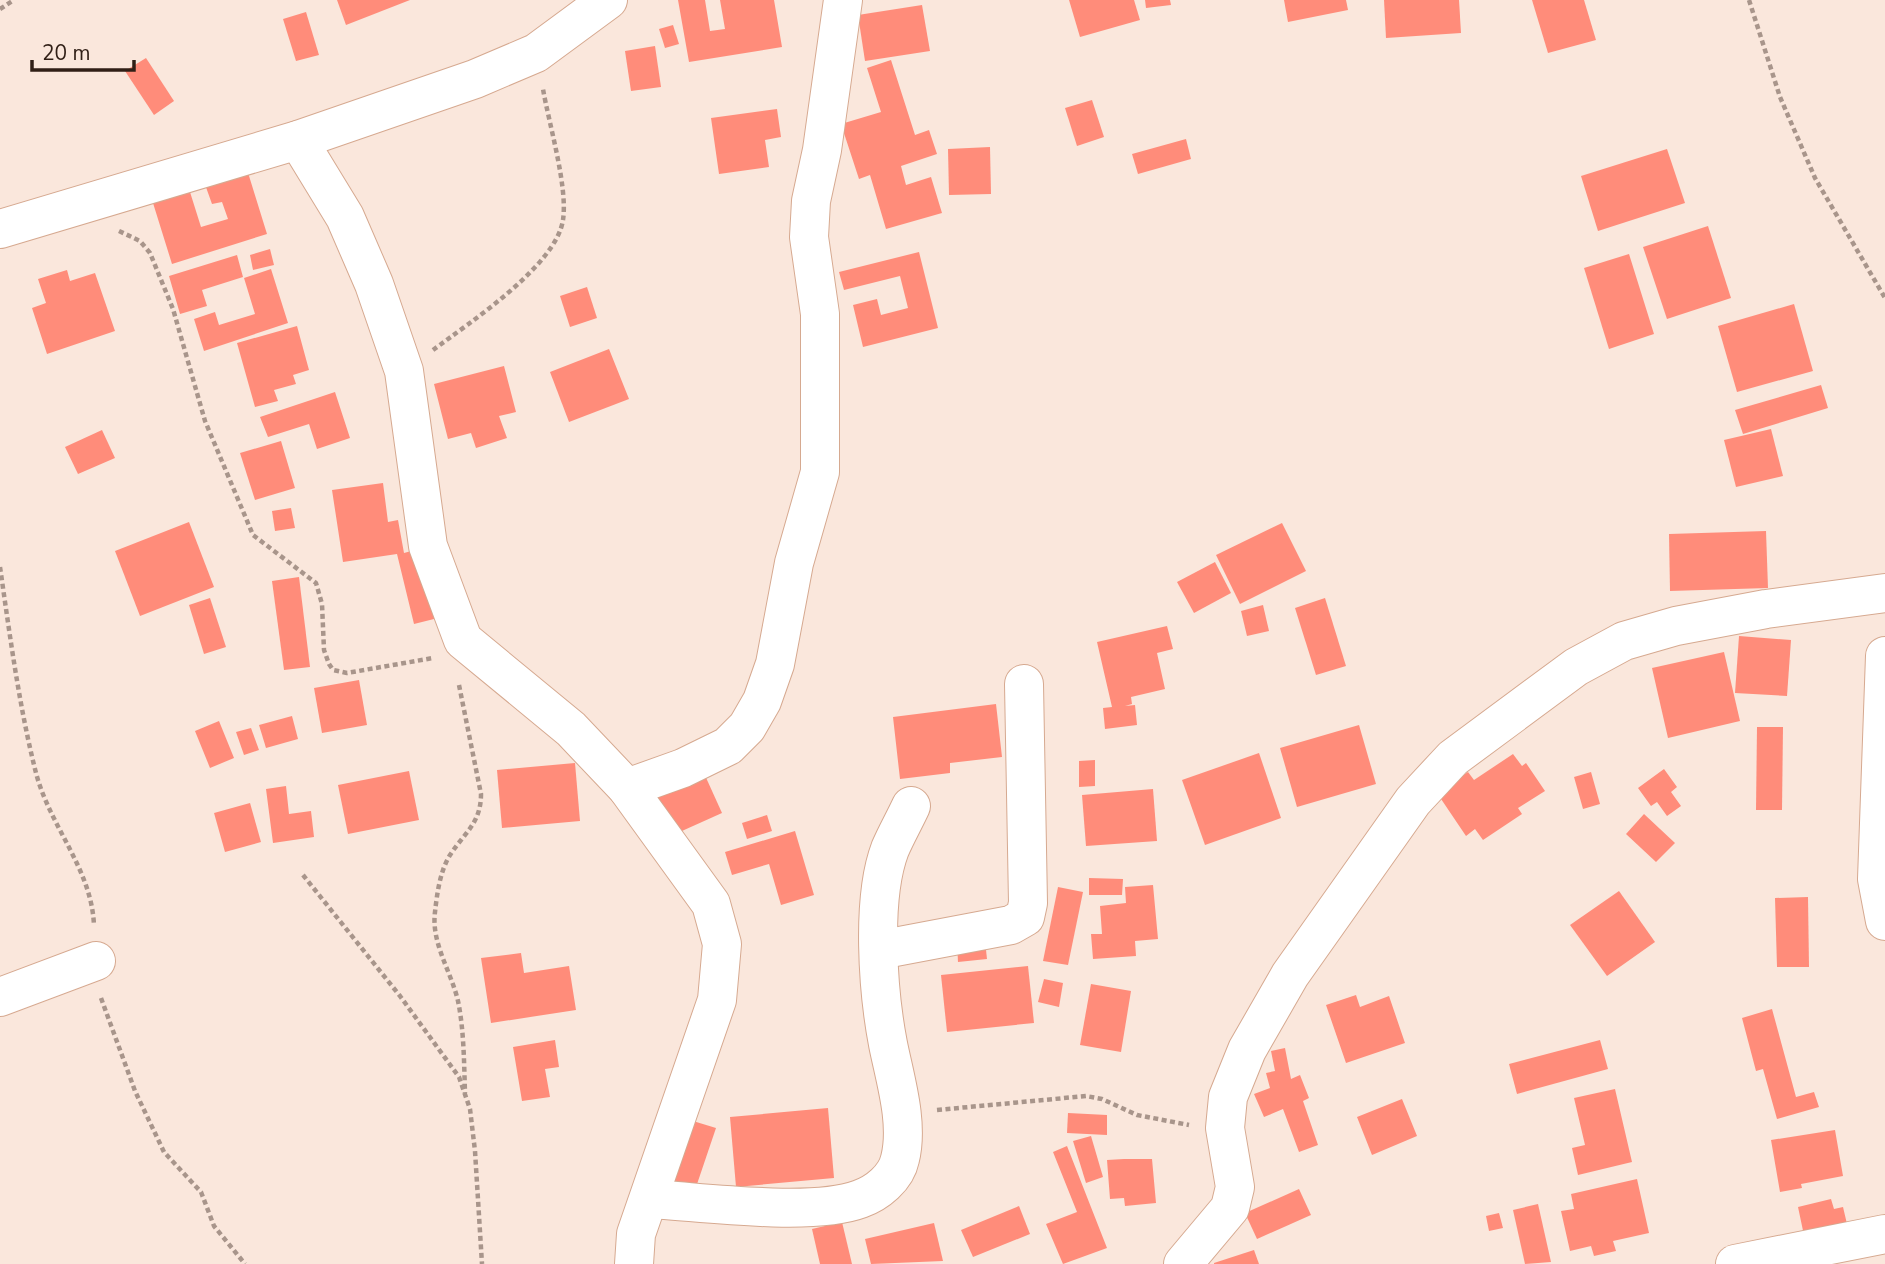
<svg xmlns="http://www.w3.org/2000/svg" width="1885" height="1264" font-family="'Nunito Sans',sans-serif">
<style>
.building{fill:#ff8c7a}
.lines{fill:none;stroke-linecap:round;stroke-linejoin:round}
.minor-casing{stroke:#d6a990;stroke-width:40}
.path{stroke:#a8958b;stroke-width:4.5;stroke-dasharray:5 3.5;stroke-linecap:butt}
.minor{stroke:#fff;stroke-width:38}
</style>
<rect width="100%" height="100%" fill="#fae7dc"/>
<g class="building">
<path d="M337 0H410L346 25Z"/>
<path d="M678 0H705L710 31 725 29 720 0H774L782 47 689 62Z"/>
<path d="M1069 0H1134L1140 20 1080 37Z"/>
<path d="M1145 0H1170L1171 5 1146 8Z"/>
<path d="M1284 0H1346L1348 10 1288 22Z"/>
<path d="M1384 0H1459L1461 33 1386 38Z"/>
<path d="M1532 0H1584L1596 40 1548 53Z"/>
<path d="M922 5 930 51 865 61 858 15Z"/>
<path d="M306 12 319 55 296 61 283 19Z"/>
<path d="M673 25 679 44 665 48 659 29Z"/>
<path d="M655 46 661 87 631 91 625 51Z"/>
<path d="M146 58 174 101 154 115 125 71Z"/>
<path d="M891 60 915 135 929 130 937 154 901 166 906 185 931 177 942 213 886 229 870 175 859 179 841 124 881 112 867 68Z"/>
<path d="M1092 100 1104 137 1077 146 1065 108Z"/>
<path d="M777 109 781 137 765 140 769 167 719 174 711 118Z"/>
<path d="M1186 139 1191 159 1138 174 1132 154Z"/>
<path d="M990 147 991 194 949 195 948 149Z"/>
<path d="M1667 149 1685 203 1598 231 1581 176Z"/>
<path d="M245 163 267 234 172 264 153 203 190 192 201 227 228 219 222 202 212 204 202 176Z"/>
<path d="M1708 226 1731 298 1667 319 1643 247Z"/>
<path d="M270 249 274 265 253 270 250 255Z"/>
<path d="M919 252 938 328 863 347 853 305 877 299 881 315 908 308 900 276 844 290 839 272Z"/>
<path d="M1629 254 1654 334 1609 349 1584 268Z"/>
<path d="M237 255 243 277 202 290 207 306 180 314 169 276Z"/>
<path d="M271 269 288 323 204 351 194 319 215 312 219 325 255 314 244 278Z"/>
<path d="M67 270 70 281 95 273 115 331 47 354 32 308 46 303 38 279Z"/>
<path d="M587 287 597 318 570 327 560 296Z"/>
<path d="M1794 304 1813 371 1737 392 1718 326Z"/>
<path d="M297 326 309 370 293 375 296 384 274 390 278 401 255 407 237 343Z"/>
<path d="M609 349 629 399 569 422 550 372Z"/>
<path d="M504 366 516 412 499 416 507 438 476 448 471 433 448 439 434 384Z"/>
<path d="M1821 385 1828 408 1743 434 1735 410Z"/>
<path d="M335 392 350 438 317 449 309 424 268 437 260 417Z"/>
<path d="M1771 429 1783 476 1736 487 1724 440Z"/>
<path d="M102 430 115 458 78 474 65 447Z"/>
<path d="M281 441 295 488 255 500 240 453Z"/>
<path d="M383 483 388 522 398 520 404 553 422 548 438 618 414 624 397 554 343 562 332 490Z"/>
<path d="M291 508 295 528 275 531 272 511Z"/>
<path d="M189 522 214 587 140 616 115 551Z"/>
<path d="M1282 523 1306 571 1240 604 1216 555Z"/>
<path d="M1766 531 1768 588 1670 591 1669 534Z"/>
<path d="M1215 562 1231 593 1194 613 1177 582Z"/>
<path d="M299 577 310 667 284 670 272 581Z"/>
<path d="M210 598 226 647 204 654 189 605Z"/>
<path d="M1325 598 1346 666 1316 675 1295 608Z"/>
<path d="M1263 605 1269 631 1247 636 1241 611Z"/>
<path d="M1167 626 1173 649 1157 653 1165 689 1131 697 1132 704 1125 706 1135 705 1137 725 1105 729 1103 708 1112 707 1097 642Z"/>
<path d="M1739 636 1791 640 1787 696 1735 693Z"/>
<path d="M1724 652 1740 721 1668 738 1652 668Z"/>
<path d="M359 680 367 725 322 733 314 688Z"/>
<path d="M996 704 1002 757 950 763V773L900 779 893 717Z"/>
<path d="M292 716 298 739 266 748 259 725Z"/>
<path d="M219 721 234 758 210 768 195 731Z"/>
<path d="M1359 725 1376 784 1297 807 1280 748Z"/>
<path d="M1757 727H1783L1782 810H1756Z"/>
<path d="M251 728 259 750 244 755 236 732Z"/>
<path d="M1259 753 1281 818 1205 845 1182 780Z"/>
<path d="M1513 754 1522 766 1526 763 1545 791 1518 808 1522 814 1483 840 1475 829 1466 836 1437 793 1468 772 1474 780Z"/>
<path d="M1095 760V786L1079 787V761Z"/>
<path d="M575 763 580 821 502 828 497 770Z"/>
<path d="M1664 769 1677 787 1671 792 1681 806 1667 816 1657 802 1651 806 1638 788Z"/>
<path d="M409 771 419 820 348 834 338 785Z"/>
<path d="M703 771 722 813 673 835 655 794Z"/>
<path d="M1591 772 1600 804 1583 809 1574 777Z"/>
<path d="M286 786 289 814 311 811 314 837 273 843 266 789Z"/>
<path d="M1153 789 1157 841 1086 846 1082 795Z"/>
<path d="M250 803 261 842 225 852 214 813Z"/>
<path d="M1644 814 1675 843 1656 862 1626 834Z"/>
<path d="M767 815 772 831 747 839 742 823Z"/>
<path d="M795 831 814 895 781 905 769 864 732 875 725 852Z"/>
<path d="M1089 878 1123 879 1122 895H1089Z"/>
<path d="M1153 885 1158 939 1135 941 1136 956 1093 959 1091 934H1102L1100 906 1126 903 1125 887Z"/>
<path d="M1058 887 1083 892 1068 965 1043 961Z"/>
<path d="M1619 891 1655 942 1607 976 1570 925Z"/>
<path d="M1808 897 1809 967H1777L1775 898Z"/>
<path d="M985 941 987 959 958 962 957 943Z"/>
<path d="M521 953 524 973 569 966 576 1010 491 1023 481 958Z"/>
<path d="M1028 966 1034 1023 947 1032 941 975Z"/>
<path d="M1044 979 1063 983 1059 1007 1038 1002Z"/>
<path d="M1091 984 1131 991 1121 1052 1080 1045Z"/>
<path d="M1356 995 1360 1007 1389 996 1405 1043 1346 1063 1326 1005Z"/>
<path d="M1772 1009 1796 1097 1814 1092 1819 1107 1777 1119 1763 1069 1756 1071 1742 1018Z"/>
<path d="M555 1040 559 1067 545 1069 550 1097 522 1101 513 1047Z"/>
<path d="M1600 1040 1608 1069 1517 1094 1509 1064Z"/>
<path d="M1285 1048 1291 1079 1300 1075 1309 1098 1303 1101 1318 1145 1299 1152 1283 1109 1264 1117 1254 1094 1270 1088 1266 1073 1275 1071 1271 1051Z"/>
<path d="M1615 1089 1632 1162 1578 1175 1572 1148 1585 1145 1574 1098Z"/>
<path d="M1402 1099 1417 1136 1372 1155 1357 1117Z"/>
<path d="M828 1108 834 1178 736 1187 730 1117Z"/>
<path d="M1068 1113 1107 1115V1135L1067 1133Z"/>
<path d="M693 1121 716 1128 694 1193 671 1186Z"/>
<path d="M1835 1130 1843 1176 1801 1184 1802 1188 1780 1192 1771 1140Z"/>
<path d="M1091 1136 1103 1177 1086 1183 1073 1141Z"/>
<path d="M1067 1146 1107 1248 1063 1264 1046 1224 1077 1212 1053 1152Z"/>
<path d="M1124 1159H1152L1156 1203 1125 1206 1124 1198 1110 1199 1107 1160Z"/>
<path d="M1637 1179 1649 1233 1613 1241 1616 1251 1594 1256 1591 1246 1570 1251 1561 1211 1574 1209 1571 1194Z"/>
<path d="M1299 1189 1311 1215 1257 1239 1245 1213Z"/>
<path d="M1831 1199 1834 1209 1843 1207 1847 1224 1809 1259 1798 1207Z"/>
<path d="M1538 1204 1551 1262 1525 1264 1513 1210Z"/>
<path d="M1019 1206 1030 1234 973 1257 961 1230Z"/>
<path d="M1499 1213 1503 1228 1489 1231 1486 1216Z"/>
<path d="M842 1222 852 1264H820L812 1229Z"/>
<path d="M934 1223 943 1261 871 1264 865 1239Z"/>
<path d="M1254 1250 1259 1264H1214V1263Z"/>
</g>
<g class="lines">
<defs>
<g id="minor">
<path d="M298 140 345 217 374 284 404 371 428 546 463 640 571 729 627 788 711 904 722 944 717 1000 636 1234 634 1264"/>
<path d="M0 229 298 140 475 79 536 53 608 0"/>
<path d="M1885 656 1877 879 1885 921"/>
<path d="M627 788 683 768 728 746 747 727 762 701 775 664 794 563 820 472V314L809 237 811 201 822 150 843 0"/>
<path d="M879 950 1011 925 1025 917 1028 903 1024 684"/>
<path d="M0 997 96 961"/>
<path d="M649 1199C704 1202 812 1217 860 1199 877 1193 896 1178 900 1159 909 1123 895 1079 888 1044 878 992 871 899 890 849 896 835 904 821 911 806"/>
<path d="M1183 1264 1230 1208 1235 1187 1225 1128 1228 1097 1247 1050 1290 975 1413 801 1453 758 1576 667 1624 641 1676 626 1766 609 1885 593"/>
<path d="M1735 1264 1885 1234"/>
</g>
</defs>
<use href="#minor" class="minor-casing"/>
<g class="path">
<path d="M1749 0 1780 97 1815 178 1885 298"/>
<path d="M0 9 14 0"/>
<path d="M119 231 140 241 150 253 173 309 205 421 253 535 316 583 322 604 324 650 329 664 333 670 347 673 433 658"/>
<path d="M433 350C469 323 556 266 563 220 568 187 549 124 543 89"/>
<path d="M0 567C10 636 19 706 36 773 50 827 92 869 94 926"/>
<path d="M459 685 481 794C481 823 465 832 450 855 440 871 437 894 435 912 431 943 451 971 458 1001 464 1030 464 1062 465 1093"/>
<path d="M303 875 400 996 459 1077 470 1109 475 1151 482 1264"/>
<path d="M101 998 135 1091 164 1152 201 1192 214 1226 245 1264"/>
<path d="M937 1110 1086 1096 1102 1099 1137 1115 1189 1125"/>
</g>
<use href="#minor" class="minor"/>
</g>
<path d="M32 60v10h102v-10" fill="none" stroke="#301f16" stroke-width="3.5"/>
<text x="42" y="60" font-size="21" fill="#301f16" stroke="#fae7dc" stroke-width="5" paint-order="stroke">20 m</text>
</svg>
